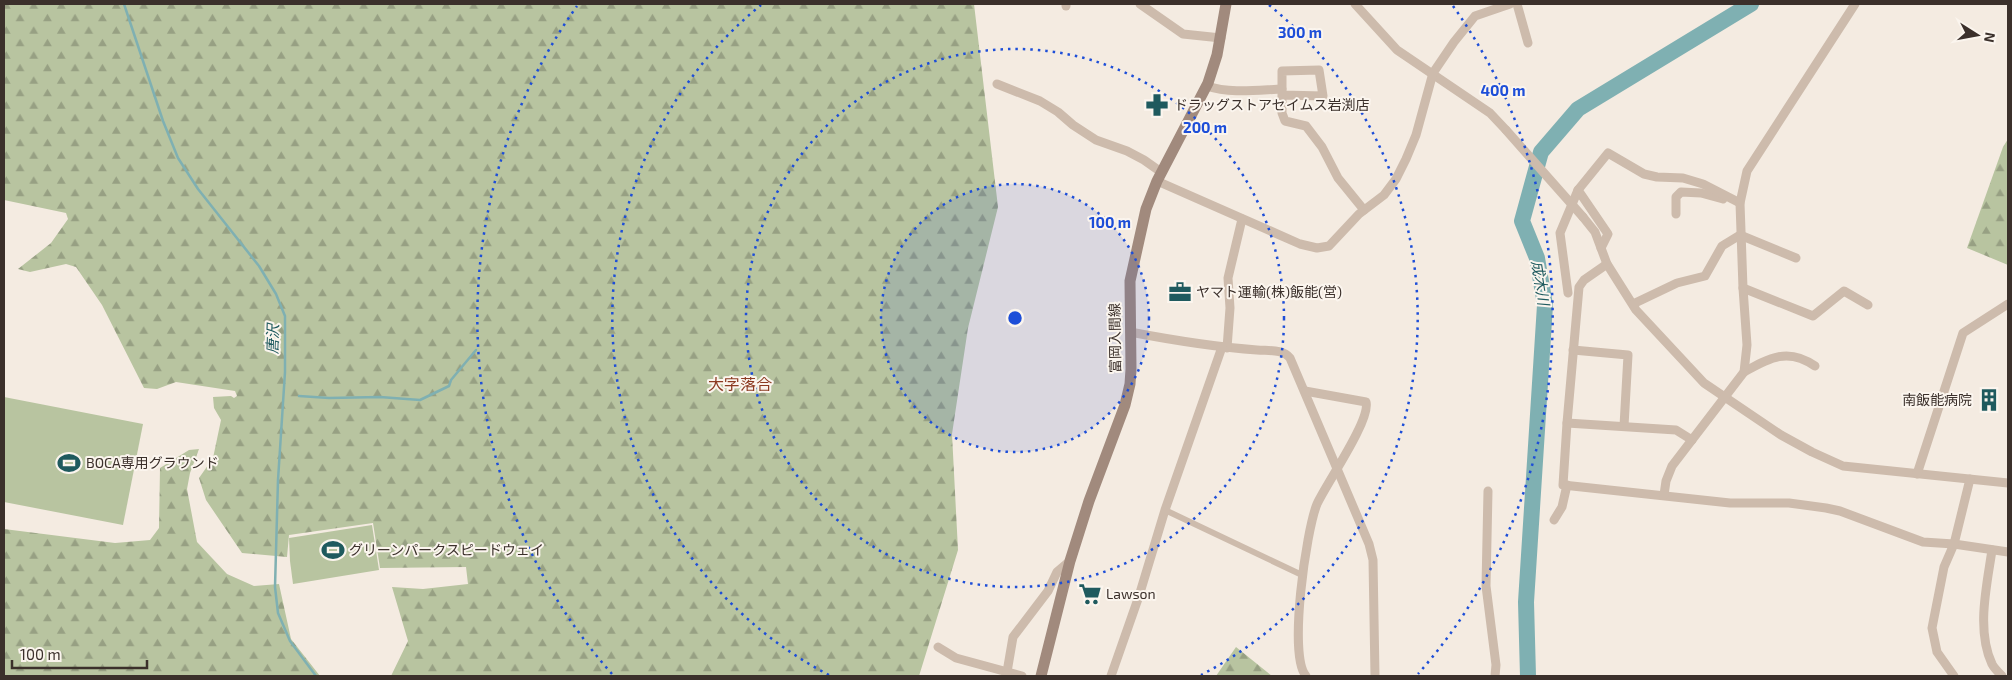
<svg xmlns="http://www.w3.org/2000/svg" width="2012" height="680" font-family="'Exo 2','Noto Sans JP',sans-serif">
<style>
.forest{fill:url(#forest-firs)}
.pitch{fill:#b8c4a0}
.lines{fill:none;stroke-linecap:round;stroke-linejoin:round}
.stream{stroke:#7fb0b2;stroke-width:2.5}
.river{stroke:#7fb0b2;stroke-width:16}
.pedestrian{stroke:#cdbbac;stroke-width:6}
.minor{stroke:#cdbbac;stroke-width:9}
.secondary{stroke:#a18a7d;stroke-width:11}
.minor-bridge{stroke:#cdbbac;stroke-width:9}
.ring{fill:none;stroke:#1d4ed8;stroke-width:2.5;stroke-dasharray:2.5 5}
.labels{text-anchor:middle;stroke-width:4;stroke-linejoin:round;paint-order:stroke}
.poi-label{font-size:14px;fill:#3b302b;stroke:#fbf5ee;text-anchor:start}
.street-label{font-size:14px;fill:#3b302b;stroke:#fbf5ee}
.water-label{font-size:15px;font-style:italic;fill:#1f5a5e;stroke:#fbf5ee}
.quarter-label{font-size:16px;fill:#8c3b22;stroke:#fbf5ee}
.centre{fill:#1d4ed8;stroke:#fbf5ee;stroke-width:2.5}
.ring-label{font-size:15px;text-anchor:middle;font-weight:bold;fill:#1d4ed8;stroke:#fbf5ee;stroke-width:4;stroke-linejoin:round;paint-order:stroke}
</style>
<defs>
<pattern id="forest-firs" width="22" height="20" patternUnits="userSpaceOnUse" patternTransform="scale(1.25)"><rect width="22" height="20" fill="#b8c4a0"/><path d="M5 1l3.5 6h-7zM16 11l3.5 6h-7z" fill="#97a083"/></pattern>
</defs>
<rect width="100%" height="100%" fill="#f4ebe1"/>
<g class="forest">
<path d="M4 4H974L998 207 968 328 952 434 958 550 919 676H391L408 641 392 587 423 589 468 584 466 567 380 568 373 523 289 535 287 557 242 553 206 500 199 478 213 458 221 420 214 408 213 397 231 396 234 398 237 396 235 391 176 382 157 389 144 388 102 305 76 267 66 264 30 272 18 269 51 243 68 219 66 213 4 200Z"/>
<path d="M2008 139V265L1967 248 2003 147Z"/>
<path d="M199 449 190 473 187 489 197 542 227 574 254 586 279 584 291 639 320 676H4V529L115 543 150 540 159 528 160 468 189 450Z"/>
<path d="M1236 647 1272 676H1216Z"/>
</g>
<g class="pitch">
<path d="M4 397 143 424 123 525 4 502Z"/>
<path d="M372 525 379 570 293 584 290 561 289 538Z"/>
</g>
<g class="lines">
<g class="stream">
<path d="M124 4 163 121 178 158 198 189 259 266 276 294 285 316V372L278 480 275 587 278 613 290 641 316 676"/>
<path d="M299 396 329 398 380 397 420 400 449 386 451 380 476 350"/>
</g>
<path class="river" d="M1528 676 1526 602 1545 305 1537 258 1522 221 1541 152 1578 109 1751 4"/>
<path class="pedestrian" d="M1165 510 1302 575"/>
<g class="minor">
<path d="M1140 4 1183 34 1221 38"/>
<path d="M1355 4 1397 50 1490 113 1506 130"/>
<path d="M1517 4 1528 43"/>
<path d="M1066 6V4"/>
<path d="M997 84 1040 101 1058 112 1073 125 1096 140 1127 151 1144 160 1161 172"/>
<path d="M1207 86C1230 94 1258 90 1282 89"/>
<path d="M1283 95 1323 96 1319 70 1282 71V113L1285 121 1306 126 1322 147 1338 178 1364 210"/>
<path d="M1157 181 1300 244 1317 248 1329 246 1359 214 1384 195 1396 179 1406 159 1416 135 1433 73 1454 42 1475 16 1510 4"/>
<path d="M1676 214V197L1681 192 1701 193 1723 199"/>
<path d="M1583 217 1595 232 1607 264 1636 310 1704 383 1781 435 1812 452 1843 466 2008 483"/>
<path d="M1601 248 1608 234 1578 190 1608 153 1644 174 1657 177 1683 178 1703 184 1740 203"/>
<path d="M1607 264 1584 280 1579 287 1567 423 1563 485 1730 503H1789L1826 508 1840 511 1923 542 1954 544 2008 552"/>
<path d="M1743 288 1813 316 1844 291 1868 305"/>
<path d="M1568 293 1560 233 1578 190"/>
<path d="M1633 304 1677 283 1705 276 1722 246 1740 235 1796 258"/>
<path d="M1130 332C1172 340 1214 347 1257 350 1269 351 1283 349 1290 358L1369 544 1373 560 1375 676"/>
<path d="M1227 348 1230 308 1228 278 1242 219"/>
<path d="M1573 350 1628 355 1624 426"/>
<path d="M1744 372C1769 358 1788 347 1815 366"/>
<path d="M1305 391 1366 402C1371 420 1326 484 1317 504 1306 531 1288 656 1306 676"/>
<path d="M1567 423 1676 430 1692 440"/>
<path d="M1917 474 1963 333 2008 304"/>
<path d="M1488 491 1486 586 1496 665 1495 676"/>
<path d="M1664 495 1666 481 1672 466 1744 372 1747 345 1743 288 1740 203 1747 171 1855 4"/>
<path d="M1554 520 1562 507 1567 485"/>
<path d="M1992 550C1987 585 1976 630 1992 664 1994 668 1998 672 2002 676"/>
<path d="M938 647 956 658 1022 676"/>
<path d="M1007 672 1013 637 1048 591 1057 572 1070 561"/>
<path d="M1111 676 1139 596 1165 510 1222 347"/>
<path d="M1954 676 1937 652 1932 628 1944 567 1954 544 1970 479"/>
</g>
<path class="secondary" d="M1041 676 1070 561 1089 501 1125 405 1130 384 1131 369 1130 281 1146 209 1157 181 1208 83 1217 55 1226 4"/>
<path class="minor-bridge" d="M1506 130 1583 217"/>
</g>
<circle cx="1015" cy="318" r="134" fill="#1d4ed8" fill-opacity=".12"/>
<g class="ring">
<circle cx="1015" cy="318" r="134"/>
<circle cx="1015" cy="318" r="269"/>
<path d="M829 675A403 403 0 0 1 761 5M1269 5A403 403 0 0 1 1201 675"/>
<path d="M612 674A538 538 0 0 1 577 6M1453 6A538 538 0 0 1 1418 674"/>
</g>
<defs>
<symbol id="pharmacy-bare" viewBox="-9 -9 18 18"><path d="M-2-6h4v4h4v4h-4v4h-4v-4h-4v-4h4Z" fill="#1f5a5e" stroke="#fbf5ee" stroke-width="2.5" paint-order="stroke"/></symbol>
<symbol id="office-bare" viewBox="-9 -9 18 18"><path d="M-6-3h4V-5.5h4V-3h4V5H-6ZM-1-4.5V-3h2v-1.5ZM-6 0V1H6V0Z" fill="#1f5a5e" stroke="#fbf5ee" stroke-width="2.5" paint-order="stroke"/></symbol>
<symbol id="building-bare" viewBox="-9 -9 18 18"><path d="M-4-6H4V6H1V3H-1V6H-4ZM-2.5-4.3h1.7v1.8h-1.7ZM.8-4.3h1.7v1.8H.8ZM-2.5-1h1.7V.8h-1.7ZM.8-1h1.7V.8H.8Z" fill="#1f5a5e" stroke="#fbf5ee" stroke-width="2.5" paint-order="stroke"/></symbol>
<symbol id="stadium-bare" viewBox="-9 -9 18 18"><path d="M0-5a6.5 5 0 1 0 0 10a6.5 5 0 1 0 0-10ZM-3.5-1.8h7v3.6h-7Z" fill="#1f5a5e" stroke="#fbf5ee" stroke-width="2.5" paint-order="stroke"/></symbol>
<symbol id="supermarket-bare" viewBox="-9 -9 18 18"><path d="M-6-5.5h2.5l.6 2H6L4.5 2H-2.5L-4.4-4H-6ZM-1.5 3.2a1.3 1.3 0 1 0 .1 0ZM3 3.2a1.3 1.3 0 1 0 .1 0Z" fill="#1f5a5e" stroke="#fbf5ee" stroke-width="2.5" paint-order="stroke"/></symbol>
</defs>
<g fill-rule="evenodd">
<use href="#pharmacy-bare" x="1141" y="89" width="32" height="32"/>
<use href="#office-bare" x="1164" y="276" width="32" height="32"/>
<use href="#building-bare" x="1973" y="384" width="32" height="32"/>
<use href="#stadium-bare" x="53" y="447" width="32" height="32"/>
<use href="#stadium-bare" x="317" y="534" width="32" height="32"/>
<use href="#supermarket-bare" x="1074" y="578" width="32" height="32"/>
</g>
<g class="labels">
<g class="poi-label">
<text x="1174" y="110">ドラッグストアセイムス岩渕店</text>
<text x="1196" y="297">ヤマト運輸(株)飯能(営)</text>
<text x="1972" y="405" text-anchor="end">南飯能病院</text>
<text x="86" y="468">BOCA専用グラウンド</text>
<text x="349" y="555">グリーンパークスピードウェイ</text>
<text x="1106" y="599">Lawson</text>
</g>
<g class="street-label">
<text transform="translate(1115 338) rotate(-91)" y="5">富岡入間線</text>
</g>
<g class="water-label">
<text transform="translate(1540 283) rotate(81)" y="5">成木川</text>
<text transform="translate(273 339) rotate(-88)" y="5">唐沢</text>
</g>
<g class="quarter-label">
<text x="740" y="390">大字落合</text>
</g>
</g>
<circle cx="1015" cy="318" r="8" class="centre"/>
<g class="ring-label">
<text x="1300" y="38">300 m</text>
<text x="1503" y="96">400 m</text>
<text x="1205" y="133">200 m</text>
<text x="1110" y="228">100 m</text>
</g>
<rect width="2012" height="680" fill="none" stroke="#3b302b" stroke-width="10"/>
<g transform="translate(1977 35) rotate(101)" stroke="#fbf5ee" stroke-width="4" paint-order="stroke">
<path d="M0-4L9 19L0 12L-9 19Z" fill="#3b302b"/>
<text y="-8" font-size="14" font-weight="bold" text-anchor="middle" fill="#3b302b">N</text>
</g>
<path d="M12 660v8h135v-8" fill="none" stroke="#3b302b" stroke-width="2.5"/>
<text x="20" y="660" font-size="15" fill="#3b302b" stroke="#fbf5ee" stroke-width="4" paint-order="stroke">100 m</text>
</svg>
